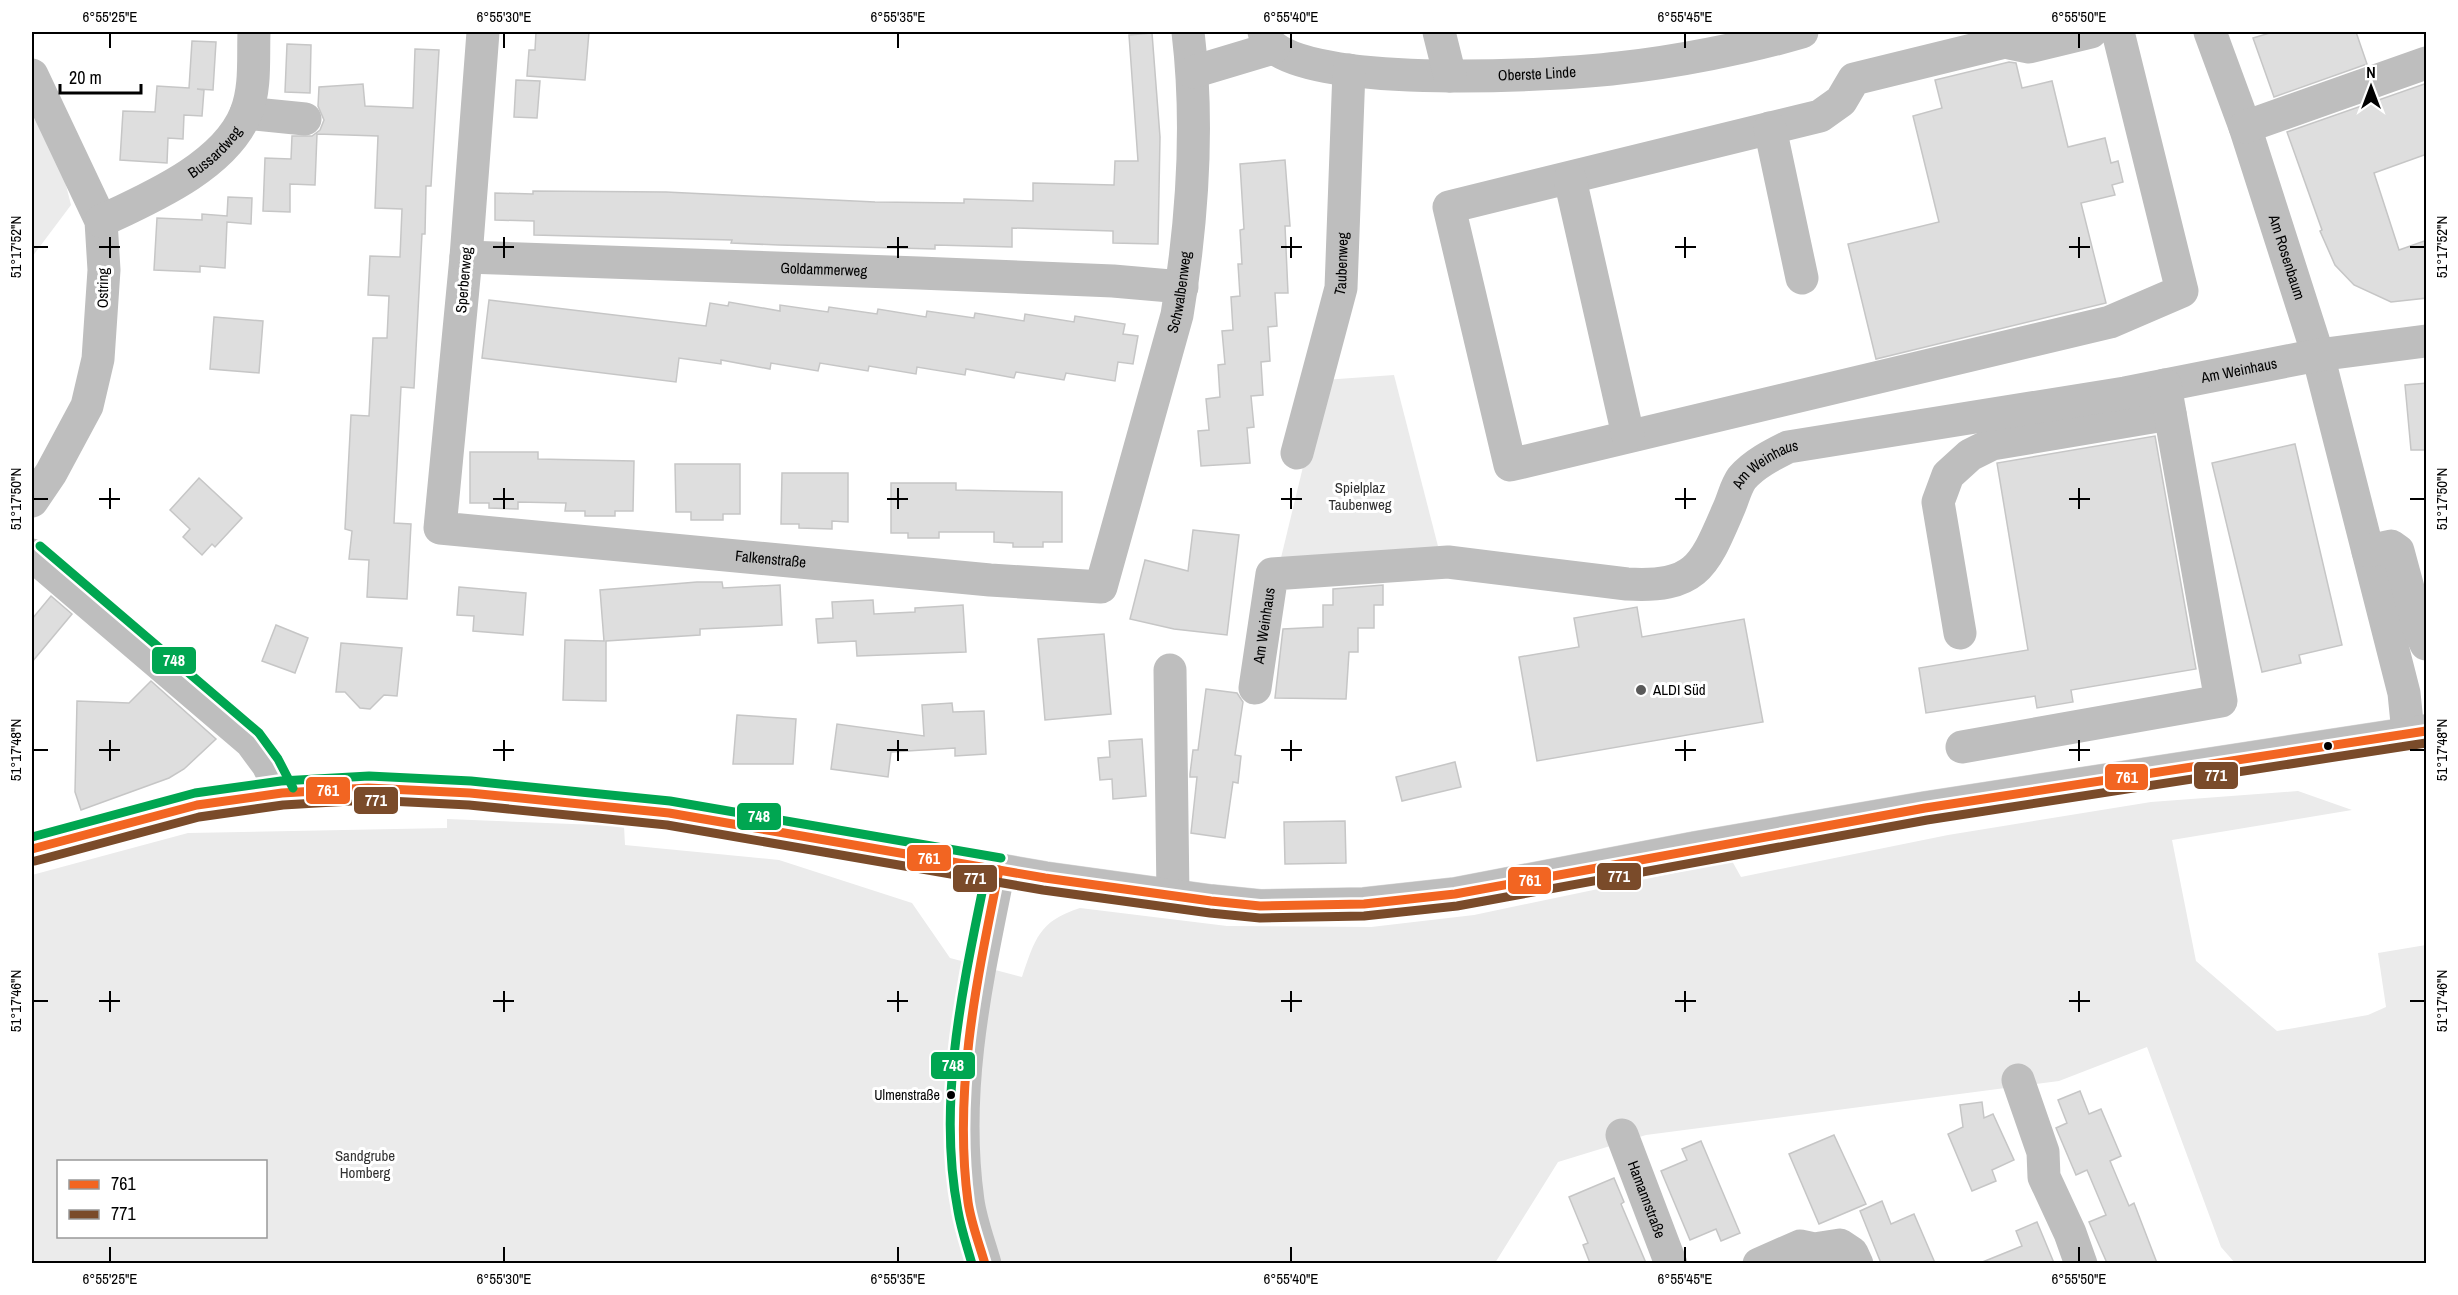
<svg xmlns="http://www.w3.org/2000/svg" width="2458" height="1295" font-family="'Archivo Narrow',sans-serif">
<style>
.green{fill:#ebebeb;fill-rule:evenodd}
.building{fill:#dedede;stroke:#c6c6c6;stroke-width:1.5}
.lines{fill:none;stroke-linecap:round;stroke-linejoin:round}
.major-casing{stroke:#dbdbdb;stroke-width:34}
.minor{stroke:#bebebe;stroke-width:33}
.major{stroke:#bebebe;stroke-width:33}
.bus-1-casing{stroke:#fff;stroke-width:14}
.bus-2-casing{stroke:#fff;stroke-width:14}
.bus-3-casing{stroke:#fff;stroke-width:14}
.bus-1{stroke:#f26522;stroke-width:9}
.bus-2{stroke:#7a4b2a;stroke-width:9}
.bus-3{stroke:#00a651;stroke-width:9}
.ticks{fill:none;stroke:#000;stroke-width:2}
.poi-dot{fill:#595959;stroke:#fff;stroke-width:2}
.bus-dot{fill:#000;stroke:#fff;stroke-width:2}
.labels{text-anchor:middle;stroke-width:6;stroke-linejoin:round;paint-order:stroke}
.bus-label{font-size:14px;fill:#000;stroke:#fff;text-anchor:end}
.street-label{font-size:15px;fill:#000;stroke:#fff}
.park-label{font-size:15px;fill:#313131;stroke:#fff}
.poi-label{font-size:15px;fill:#000;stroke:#fff;text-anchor:start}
.line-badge{stroke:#fff;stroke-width:2}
.badge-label{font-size:16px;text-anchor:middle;font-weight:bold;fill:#fff}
.neatline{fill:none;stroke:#000;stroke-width:2}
.ticks-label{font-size:15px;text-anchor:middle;fill:#000}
</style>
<rect width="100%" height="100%" fill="#fff"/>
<g class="green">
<path d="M32 112 63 173 71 205 32 257Z"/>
<path d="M1394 375 1440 554 1279 566 1324 380Z"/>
<path d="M2298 791 2352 810 2172 840 2196 961 2277 1031 2368 1015 2386 1007 2378 953 2426 945V1263H2235L2221 1247 2147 1047 2059 1081 1646 1135 1558 1162 1495 1263 32 1264V875L188 833 447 828V819L624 826 625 845 779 860 912 903 950 958 1022 977C1035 939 1039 921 1080 908L1227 926 1371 927 1474 915 1732 861 1741 877 1948 835 2151 802ZM58 1162H266V1236H58Z"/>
</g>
<g class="building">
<path d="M536 32H589L585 80 527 76 529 50H535Z"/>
<path d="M2273 32H2356L2367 64 2274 97 2253 38Z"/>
<path d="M1152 33 1160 137 1158 244 1113 243V231L1012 228V247L935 245V249L779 245 731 243 732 240 534 235V221L495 220V193L533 194V191L666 192 875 202 964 203V199L1033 201V183L1114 185 1115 161H1138L1129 35Z"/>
<path d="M192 41 216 42 213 90 197 89 204 90 202 116 184 115 183 139 168 138 167 163 120 160 123 111 155 112 157 86 189 88Z"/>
<path d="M287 44 311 45 310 93 285 92Z"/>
<path d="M415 49 439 50 431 186H426L425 234H422L414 388 401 387 394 523 411 524 407 599 367 597 369 560 349 559 352 531 345 529 351 415 369 416 373 338H387L389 296 368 295 370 256 400 257 402 209 375 208 378 136 317 134 315 185 290 184V212L263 211 265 158 291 159 292 136H312L320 130 324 120 318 106 319 87 363 84 365 106 413 108Z"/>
<path d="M2009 62 2016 63 2022 88 2052 81 2068 147 2105 138 2111 163 2118 161 2123 182 2112 185 2115 195 2081 203 2106 303 1876 359 1848 244 1939 222 1913 116 1942 108 1935 80Z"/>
<path d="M516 80 540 81 537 118 514 117Z"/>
<path d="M2427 83V154L2374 173 2399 250 2427 240V298L2391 302 2354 285 2335 265 2320 231 2322 230 2287 132Z"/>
<path d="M1285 160 1290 226H1285L1288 293H1275L1277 326 1268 327 1270 361 1261 362 1263 395 1251 396 1254 427 1247 428 1250 463 1201 466 1198 431 1209 430 1206 399 1220 397 1218 365 1225 364 1222 331 1233 330 1231 297 1240 296 1238 264H1242L1240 230 1244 229 1240 164Z"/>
<path d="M228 197 252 198 251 224 227 222 225 268 200 266V272L154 270 157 218 202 220V214L227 216Z"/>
<path d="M489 300 706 326 710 303 728 306 729 302 780 311V305L828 312 829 307 877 314 878 309 926 317 927 311 974 318 975 313 1024 321 1025 314 1074 322 1075 316 1125 324 1123 334 1138 336 1133 364 1118 362 1115 381 1066 373 1064 380 1016 372 1014 378 966 369 965 375 917 367 916 374 869 366 868 371 820 363 818 371 771 363 770 369 721 360V364L679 358 676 382 482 358Z"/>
<path d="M214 317 263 321 259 373 210 369Z"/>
<path d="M2427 383V450H2411L2405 385Z"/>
<path d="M2155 436 2196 669 2071 690 2073 702 2037 708 2035 696 1926 713 1919 668 2028 650 1997 463Z"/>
<path d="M2295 444 2342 645 2299 655 2301 663 2262 672 2212 463Z"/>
<path d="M470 452H538V459L634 461 633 511H615V516H585V511H565L566 503 518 502V509L489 508V503H470Z"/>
<path d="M675 464H740V514H723V520H691V512H676Z"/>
<path d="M782 473H848V522L832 521V529L799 528V524H781Z"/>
<path d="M199 478 242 518 215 547 212 544 202 555 183 537 190 529 170 510Z"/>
<path d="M891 483H956V490L1062 492V542H1043V547H1013V543L994 542V532H939V538H908V533H891Z"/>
<path d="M1193 530 1239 535 1227 635 1174 629 1130 619 1145 560 1188 571Z"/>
<path d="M697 582H722L723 588 780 585 782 625 700 629V635L606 641V701L563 700 565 640 604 641 600 590Z"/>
<path d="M1383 585V605H1374V628H1358V652H1349L1346 699 1275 698 1283 629 1323 627V605H1333V589Z"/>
<path d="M459 587 526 593 523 635 473 631 474 616 457 615Z"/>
<path d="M51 596 72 614 32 662V619Z"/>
<path d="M873 600 874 614 915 612V608L963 605 966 652 857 656 856 641 818 643 816 619 833 618 832 602Z"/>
<path d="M1637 607 1642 637 1744 619 1763 722 1537 761 1519 657 1579 647 1574 618Z"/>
<path d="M276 625 308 638 295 673 262 661Z"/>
<path d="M1104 634 1111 714 1045 720 1038 639Z"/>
<path d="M341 643 402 648 397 696 384 695 370 709 360 708 345 692H336Z"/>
<path d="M151 681 216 739 184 769 169 778 81 810 75 792 77 701 129 703Z"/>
<path d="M1206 689 1237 693 1243 702 1235 755 1241 756 1238 783 1233 782 1225 838 1191 833 1197 777H1190V774L1193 750H1198Z"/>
<path d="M952 703 953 712 984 711 986 754 955 756V748L891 752 888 777 831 769 837 724 924 736 922 705Z"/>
<path d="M737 715 796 719 793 764H733Z"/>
<path d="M1142 739 1146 796 1113 799 1112 779 1100 780 1098 758 1110 757 1109 741Z"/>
<path d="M1455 762 1461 787 1402 801 1396 777Z"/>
<path d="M1345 821 1346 863 1285 864 1284 822Z"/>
<path d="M2080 1091 2089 1114 2101 1109 2121 1156 2110 1161 2129 1206 2134 1203 2157 1263H2107L2089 1222 2106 1215 2087 1170 2076 1175 2056 1128 2067 1123 2058 1100Z"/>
<path d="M1982 1102 1984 1118 1993 1114 2014 1160 1992 1170 1996 1181 1972 1191 1948 1134 1963 1127 1960 1105Z"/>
<path d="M1834 1135 1866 1204 1819 1224 1789 1154Z"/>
<path d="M1701 1141 1740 1233 1721 1241 1716 1229 1690 1240 1661 1171 1687 1160 1682 1149Z"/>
<path d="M1614 1178 1624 1202 1621 1204 1646 1263H1590L1583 1245 1588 1243 1569 1197Z"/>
<path d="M1882 1201 1891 1224 1914 1214 1935 1263H1881L1860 1211Z"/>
<path d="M2037 1222 2054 1263H1980L2022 1246 2016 1231Z"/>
</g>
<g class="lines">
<defs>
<path id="major" d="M32 849 197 805 282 793 368 788 470 793 669 813 1045 878 1211 901 1260 906 1364 904 1455 894 1695 848 1925 808 2426 731"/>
</defs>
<use href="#major" class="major-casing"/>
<g class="minor">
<path id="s1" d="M483 32 466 257 440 528 990 580 1101 587 1177 315C1192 224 1199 124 1188 32"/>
<path id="s2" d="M1264 32C1266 37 1268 43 1273 47 1323 88 1551 76 1619 68 1675 62 1747 48 1802 32"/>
<path d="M1439 32 1450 76"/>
<path d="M2091 32 2029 47 2005 42 1854 79 1841 101 1820 116 1449 207 1510 465 2110 322 2182 291 2118 32"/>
<path id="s3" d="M2210 32 2245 127 2318 355 2404 693 2408 733"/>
<path d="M1193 72 1273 48"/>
<path d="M32 75 101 221 104 270 98 359 87 406 51 473 32 501"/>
<path d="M246 113 305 119"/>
<path d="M2245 127 2426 63"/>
<path d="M1770 128 1802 278"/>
<path d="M1570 179 1628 435"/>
<path id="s4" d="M101 221C150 198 225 166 246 113 256 88 253 58 254 32"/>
<path id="s5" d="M466 257 919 273 1113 281 1182 287"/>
<path id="s6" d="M1297 453 1341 288 1349 70"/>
<path d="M2368 551 2391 546 2398 551 2419 629 2426 644"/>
<path d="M32 555 251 742 268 765 282 793"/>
<path d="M1960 633 1938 502 1948 475 1970 455 1992 444 2170 414"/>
<path d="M1170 670 1173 896"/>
<path id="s7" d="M1255 688 1272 574 1448 562 1627 584C1697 588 1704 566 1729 508 1733 499 1736 486 1742 478 1754 464 1772 455 1788 447L2125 393 2318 355 2426 341"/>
<path d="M1962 747 2221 701 2165 385"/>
<path d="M2018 1080 2043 1152 2044 1177 2070 1233 2081 1264"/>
<path id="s8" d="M1622 1135 1671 1264"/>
<path d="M985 1264C979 1243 971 1222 968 1201 952 1088 977 980 999 870"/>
<path d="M1759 1264 1800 1246 1814 1249 1840 1245 1852 1253 1857 1264"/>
</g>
<use href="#major" class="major"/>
<defs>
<g id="bus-1">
<path d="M32 849 197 805 282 793 368 788 470 793 669 813 1045 878 1211 901 1260 906 1364 904 1455 894 1925 808 2426 731"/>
<path d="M985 1264C979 1243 971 1223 968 1202 953 1090 977 979 999 870"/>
</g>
<path id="bus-2" d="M35 861 199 817 283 805 368 800 469 805 667 825 1043 890 1210 913 1260 918 1364 916 1457 906 1927 820 2426 743"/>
<g id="bus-3">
<path d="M40 546 259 733 278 759 293 788"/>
<path d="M32 837 195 793 281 781 369 776 471 781 670 801 1001 858"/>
<path d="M972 1264C967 1246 961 1229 958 1211 936 1098 965 978 987 868"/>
</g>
</defs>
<use href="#bus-1" class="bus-1-casing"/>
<use href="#bus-2" class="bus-2-casing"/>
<use href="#bus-3" class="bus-3-casing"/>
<use href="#bus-1" class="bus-1"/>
<use href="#bus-2" class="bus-2"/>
<use href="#bus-3" class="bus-3"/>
</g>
<path class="ticks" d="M110 33V48M504 33V48M898 33V48M1291 33V48M1685 33V48M2079 33V48M110 237V258M504 237V258M898 237V258M1291 237V258M1685 237V258M2079 237V258M33 247H48M99 247H120M493 247H514M887 247H908M1281 247H1302M1675 247H1696M2069 247H2090M2410 247H2425M110 488V509M504 488V509M898 488V509M1291 488V509M1685 488V509M2079 488V509M33 499H48M99 499H120M493 499H514M887 499H908M1281 499H1302M1675 499H1696M2069 499H2090M2410 499H2425M110 740V761M504 740V761M898 740V761M1291 740V761M1685 740V761M2079 740V761M33 750H48M99 750H120M493 750H514M887 750H908M1281 750H1302M1675 750H1696M2069 750H2090M2410 750H2425M110 991V1012M504 991V1012M898 991V1012M1291 991V1012M1685 991V1012M2079 991V1012M33 1001H48M99 1001H120M493 1001H514M887 1001H908M1281 1001H1302M1675 1001H1696M2069 1001H2090M2410 1001H2425M110 1247V1262M504 1247V1262M898 1247V1262M1291 1247V1262M1685 1247V1262M2079 1247V1262"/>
<circle class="poi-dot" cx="1641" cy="690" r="6"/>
<g class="bus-dot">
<circle cx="2328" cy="746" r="5"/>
<circle cx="951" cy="1095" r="5"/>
</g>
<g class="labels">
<g class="bus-label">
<text x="940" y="1100">Ulmenstraße</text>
</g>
<g class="street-label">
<text dy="5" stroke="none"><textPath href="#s2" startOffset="286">Oberste Linde</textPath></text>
<text dy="5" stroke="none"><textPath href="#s4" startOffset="134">Bussardweg</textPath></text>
<text dy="5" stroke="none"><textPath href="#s3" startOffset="238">Am Rosenbaum</textPath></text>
<text dy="5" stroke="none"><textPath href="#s6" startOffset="195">Taubenweg</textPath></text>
<text dy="5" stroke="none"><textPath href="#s5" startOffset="358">Goldammerweg</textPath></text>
<text transform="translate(464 280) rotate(-85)" y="5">Sperberweg</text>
<text transform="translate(103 288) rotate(-89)" y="5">Ostring</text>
<text dy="5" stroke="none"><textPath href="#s1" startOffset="1467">Schwalbenweg</textPath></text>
<text dy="5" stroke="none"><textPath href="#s7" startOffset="1160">Am Weinhaus</textPath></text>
<text dy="5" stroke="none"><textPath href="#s7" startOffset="674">Am Weinhaus</textPath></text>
<text dy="5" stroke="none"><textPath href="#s1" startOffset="830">Falkenstraße</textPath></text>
<text dy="5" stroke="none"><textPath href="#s7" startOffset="63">Am Weinhaus</textPath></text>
<text dy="5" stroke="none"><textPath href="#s8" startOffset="69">Hamannstraße</textPath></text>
</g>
<g class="park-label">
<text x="1360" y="493">Spielplaz<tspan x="1360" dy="17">Taubenweg</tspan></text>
<text x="365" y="1161">Sandgrube<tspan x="365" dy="17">Homberg</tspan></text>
</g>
<g class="poi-label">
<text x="1653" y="695">ALDI Süd</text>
</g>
</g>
<g class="line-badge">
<rect x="151" y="646" width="46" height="29" rx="6" fill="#00a651"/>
<rect x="2193" y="761" width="46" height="29" rx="6" fill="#7a4b2a"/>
<rect x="2104" y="763" width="45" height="28" rx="6" fill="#f26522"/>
<rect x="305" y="776" width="46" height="29" rx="6" fill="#f26522"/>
<rect x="353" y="786" width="46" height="29" rx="6" fill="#7a4b2a"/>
<rect x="736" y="802" width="46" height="29" rx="6" fill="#00a651"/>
<rect x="906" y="844" width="46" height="28" rx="6" fill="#f26522"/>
<rect x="1596" y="862" width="46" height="29" rx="6" fill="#7a4b2a"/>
<rect x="952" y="864" width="46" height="29" rx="6" fill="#7a4b2a"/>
<rect x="1507" y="866" width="45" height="29" rx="6" fill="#f26522"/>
<rect x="930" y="1051" width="46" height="29" rx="6" fill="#00a651"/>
</g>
<g class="badge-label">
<text x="174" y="666">748</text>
<text x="2216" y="781">771</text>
<text x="2127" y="783">761</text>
<text x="328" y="796">761</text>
<text x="376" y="806">771</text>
<text x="759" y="822">748</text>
<text x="929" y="864">761</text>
<text x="1619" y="882">771</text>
<text x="975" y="884">771</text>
<text x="1530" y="886">761</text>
<text x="953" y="1071">748</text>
</g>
<rect width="2458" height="1295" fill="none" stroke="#ffffff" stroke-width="66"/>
<rect x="57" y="1160" width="210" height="78" fill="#ffffff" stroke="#999999" stroke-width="1.5"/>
<rect x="69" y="1180" width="30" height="9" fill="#f26522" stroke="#999999" stroke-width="1.5"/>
<text x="111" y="1190" font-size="18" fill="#000000">761</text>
<rect x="69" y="1210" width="30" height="9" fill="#7a4b2a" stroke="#999999" stroke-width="1.5"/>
<text x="111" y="1220" font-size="18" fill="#000000">771</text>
<g transform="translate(2371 87)" stroke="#ffffff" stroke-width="4.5" paint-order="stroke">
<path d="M0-4.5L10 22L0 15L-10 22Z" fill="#000000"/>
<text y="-9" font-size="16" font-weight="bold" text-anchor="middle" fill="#000000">N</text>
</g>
<path d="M60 84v9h81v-9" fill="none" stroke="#000000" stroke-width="3"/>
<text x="69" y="84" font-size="18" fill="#000000" stroke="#ffffff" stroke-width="4.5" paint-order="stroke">20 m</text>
<rect x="33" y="33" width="2392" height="1229" class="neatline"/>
<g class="ticks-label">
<text x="110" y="22">6°55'25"E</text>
<text x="504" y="22">6°55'30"E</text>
<text x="898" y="22">6°55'35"E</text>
<text x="1291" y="22">6°55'40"E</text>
<text x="1685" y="22">6°55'45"E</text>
<text x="2079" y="22">6°55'50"E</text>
<text transform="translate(16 247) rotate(-90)" y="5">51°17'52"N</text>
<text transform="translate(2442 247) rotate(-90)" y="5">51°17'52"N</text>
<text transform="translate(16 499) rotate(-90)" y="5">51°17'50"N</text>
<text transform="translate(2442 499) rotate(-90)" y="5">51°17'50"N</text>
<text transform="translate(16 750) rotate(-90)" y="5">51°17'48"N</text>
<text transform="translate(2442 750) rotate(-90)" y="5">51°17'48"N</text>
<text transform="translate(16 1001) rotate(-90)" y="5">51°17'46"N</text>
<text transform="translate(2442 1001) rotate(-90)" y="5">51°17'46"N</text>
<text x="110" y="1284">6°55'25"E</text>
<text x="504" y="1284">6°55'30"E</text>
<text x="898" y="1284">6°55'35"E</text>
<text x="1291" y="1284">6°55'40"E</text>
<text x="1685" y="1284">6°55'45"E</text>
<text x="2079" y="1284">6°55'50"E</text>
</g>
</svg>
